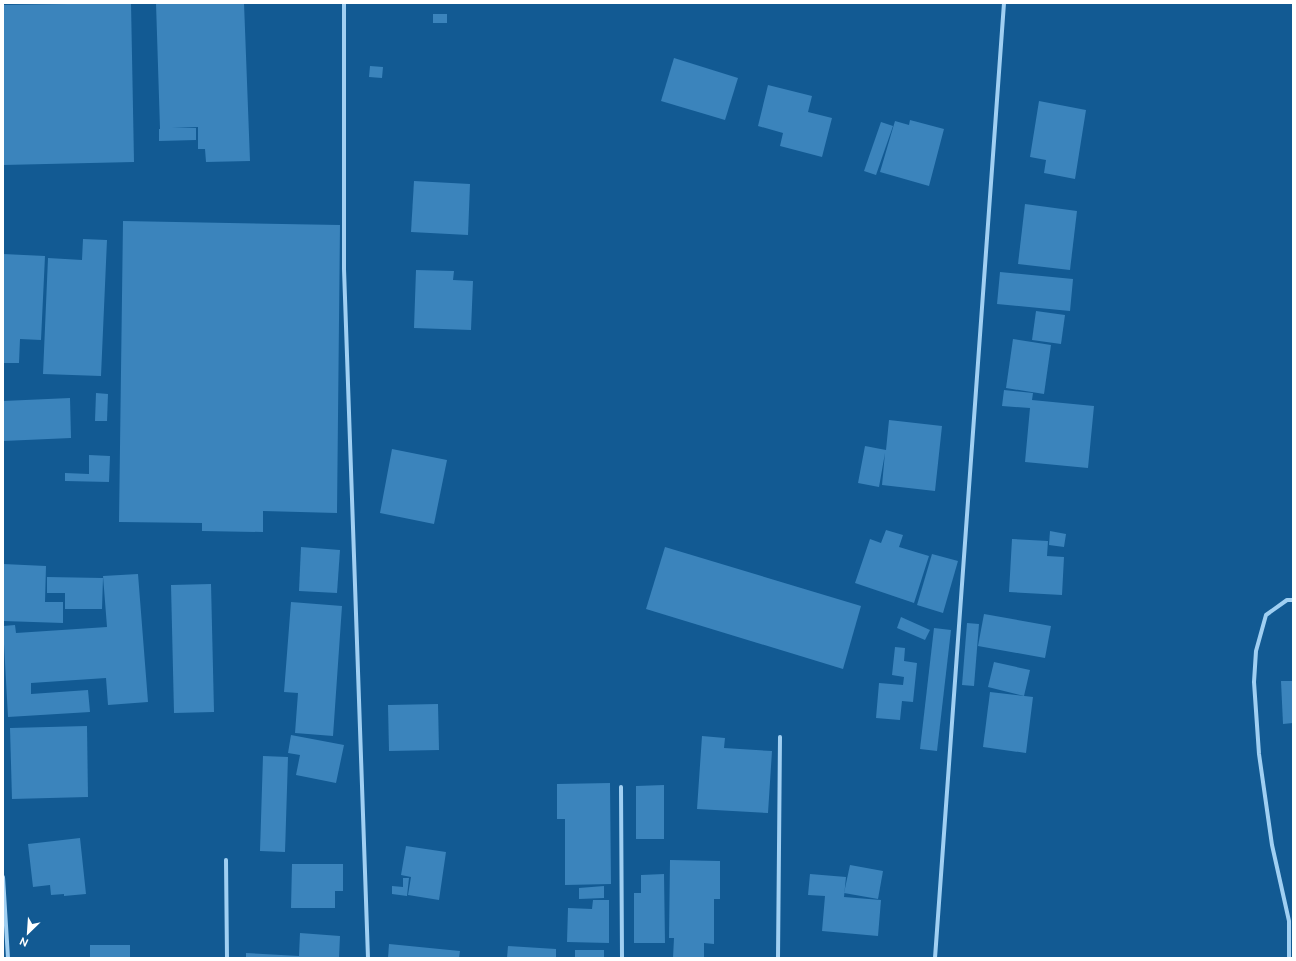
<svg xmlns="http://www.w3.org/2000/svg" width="1296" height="961" font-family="Ubuntu,sans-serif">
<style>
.building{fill:#3b84bc}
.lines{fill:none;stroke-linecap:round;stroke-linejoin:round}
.street{stroke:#a0cff2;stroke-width:4}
</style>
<rect width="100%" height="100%" fill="#125a93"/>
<g class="building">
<path d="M131 3 134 162 3 165V5Z"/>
<path d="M156 3H244L250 161 206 162 205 149H198V127L172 128H196V140L159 141V129H160Z"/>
<rect x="433" y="14" width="14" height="9"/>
<path d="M674 58 738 78 725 120 661 101Z"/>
<path d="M370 66 383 67 382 78 369 77Z"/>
<path d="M768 85 812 96 808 112 832 118 822 157 780 146 783 133 758 126Z"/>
<path d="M1039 101 1086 110 1075 179 1044 173 1046 160 1030 157Z"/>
<path d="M910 120 944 129 929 186 880 172 895 121 909 125Z"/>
<path d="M881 122 893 126 876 175 864 171Z"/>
<path d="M414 181 470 184 468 235 411 232Z"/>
<path d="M1025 204 1077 211 1070 270 1018 264Z"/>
<path d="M123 221 340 225 337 513 263 511V532L202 531V523L119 522Z"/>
<path d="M83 239 107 240 101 376 43 374 48 258 82 260Z"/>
<path d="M3 254 45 256 41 340 20 339 19 363H3Z"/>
<path d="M416 270 454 271 453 280 473 281 471 330 414 328Z"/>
<path d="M1000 272 1073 279 1070 311 997 304Z"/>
<path d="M1036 311 1065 315 1061 344 1032 340Z"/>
<path d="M1013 339 1051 345 1044 394 1006 388Z"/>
<path d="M1004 390 1033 393 1032 400 1094 406 1088 468 1025 462 1030 408 1002 406Z"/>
<path d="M96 393 108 394 107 421H95Z"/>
<path d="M70 398 71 438 3 441V401Z"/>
<path d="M889 420 942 426 935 491 882 485 885 453 879 487 858 483 865 446 886 450Z"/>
<path d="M392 449 447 460 434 524 380 513Z"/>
<path d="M89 455 110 456 109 482 65 481V473L89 474Z"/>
<path d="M886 530 903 535 899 547 929 556 914 603 855 583 870 539 881 543Z"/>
<path d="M1050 531 1066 534 1064 547 1049 545Z"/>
<path d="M1012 539 1048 541 1047 556 1064 557 1062 595 1009 592Z"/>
<path d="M301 547 340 550 337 593 299 591Z"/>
<path d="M665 547 861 606 843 669 646 609Z"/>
<path d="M932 554 958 561 943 613 917 605Z"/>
<path d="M3 564 46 566 45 602H63V623L3 621Z"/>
<path d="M138 574 148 702 108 705 106 678 31 683V694L88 690 90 712 8 717 3 626 15 625 16 633 107 627 103 576Z"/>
<path d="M47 577 103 578 102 609H65V593H47Z"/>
<path d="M211 584 214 712 174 713 171 585Z"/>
<path d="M291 602 342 606 333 736 295 733 298 693 284 692Z"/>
<path d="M984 614 1051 626 1045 658 978 646Z"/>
<path d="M901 617 930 630 925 640 897 628Z"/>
<path d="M967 623 979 624 974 686 962 685Z"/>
<path d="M934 628 951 630 937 751 920 749Z"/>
<path d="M895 647 905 648 904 661 917 663 913 702 902 701 900 720 876 718 879 683 903 685 904 677 892 675Z"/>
<path d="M994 662 1030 670 1024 696 988 687Z"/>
<path d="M1281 681H1293V723L1283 724Z"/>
<path d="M990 692 1033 697 1026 753 983 747Z"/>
<path d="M438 704 439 750 389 751 388 705Z"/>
<path d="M87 726 88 797 12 799 10 728Z"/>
<path d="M291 735 344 745 336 783 296 775 300 755 288 753Z"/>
<path d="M702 736 725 738 724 748 772 751 768 813 697 809Z"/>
<path d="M263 756 288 757 285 852 260 851Z"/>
<path d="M610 783 611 884 565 885V819H557V784Z"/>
<path d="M664 785V839H636V786Z"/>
<path d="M80 838 86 894 64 896V894L51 895 50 885 33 887 28 844Z"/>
<path d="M406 846 446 852 439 900 408 895 411 877 401 875Z"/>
<path d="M670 860 720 861V899H714V944L704 943V958H673L674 938H669Z"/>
<path d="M292 864H343V891H335V908H291Z"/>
<path d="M850 865 883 871 878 899 844 893Z"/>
<path d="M664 874 665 943H634V893H641V875Z"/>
<path d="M810 874 846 877 844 897 881 900 878 936 822 931 825 896 808 895Z"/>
<path d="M403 878H409L407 896 392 894V886L403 887Z"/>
<path d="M604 886V898L579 899V888Z"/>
<path d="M593 900H609V943L567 942 568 908 592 909Z"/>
<path d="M300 933 340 936 339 958H246V953L299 956Z"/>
<path d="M389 944 460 951 459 958H388Z"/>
<rect x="90" y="945" width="40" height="13"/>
<path d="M508 946 556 949V958H507Z"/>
<rect x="575" y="950" width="29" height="8"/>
</g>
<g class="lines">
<g class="street">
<path d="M344 3V269L368 958"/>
<path d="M621 787 622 958"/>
<path d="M226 860 227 958"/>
<path d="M3 877 8 958"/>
<path d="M778 958 780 737"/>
<path d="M935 958 1004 3"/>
<path d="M1289 958V921L1272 845 1259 754 1254 682 1256 651 1266 615 1287 600H1293"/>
</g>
</g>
<rect width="1296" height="961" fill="none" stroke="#ffffff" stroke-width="8"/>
<g transform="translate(28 933) rotate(205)" stroke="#125a93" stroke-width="3" paint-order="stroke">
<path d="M0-3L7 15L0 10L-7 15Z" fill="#ffffff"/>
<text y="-6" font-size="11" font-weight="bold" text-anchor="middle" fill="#ffffff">N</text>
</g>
</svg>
